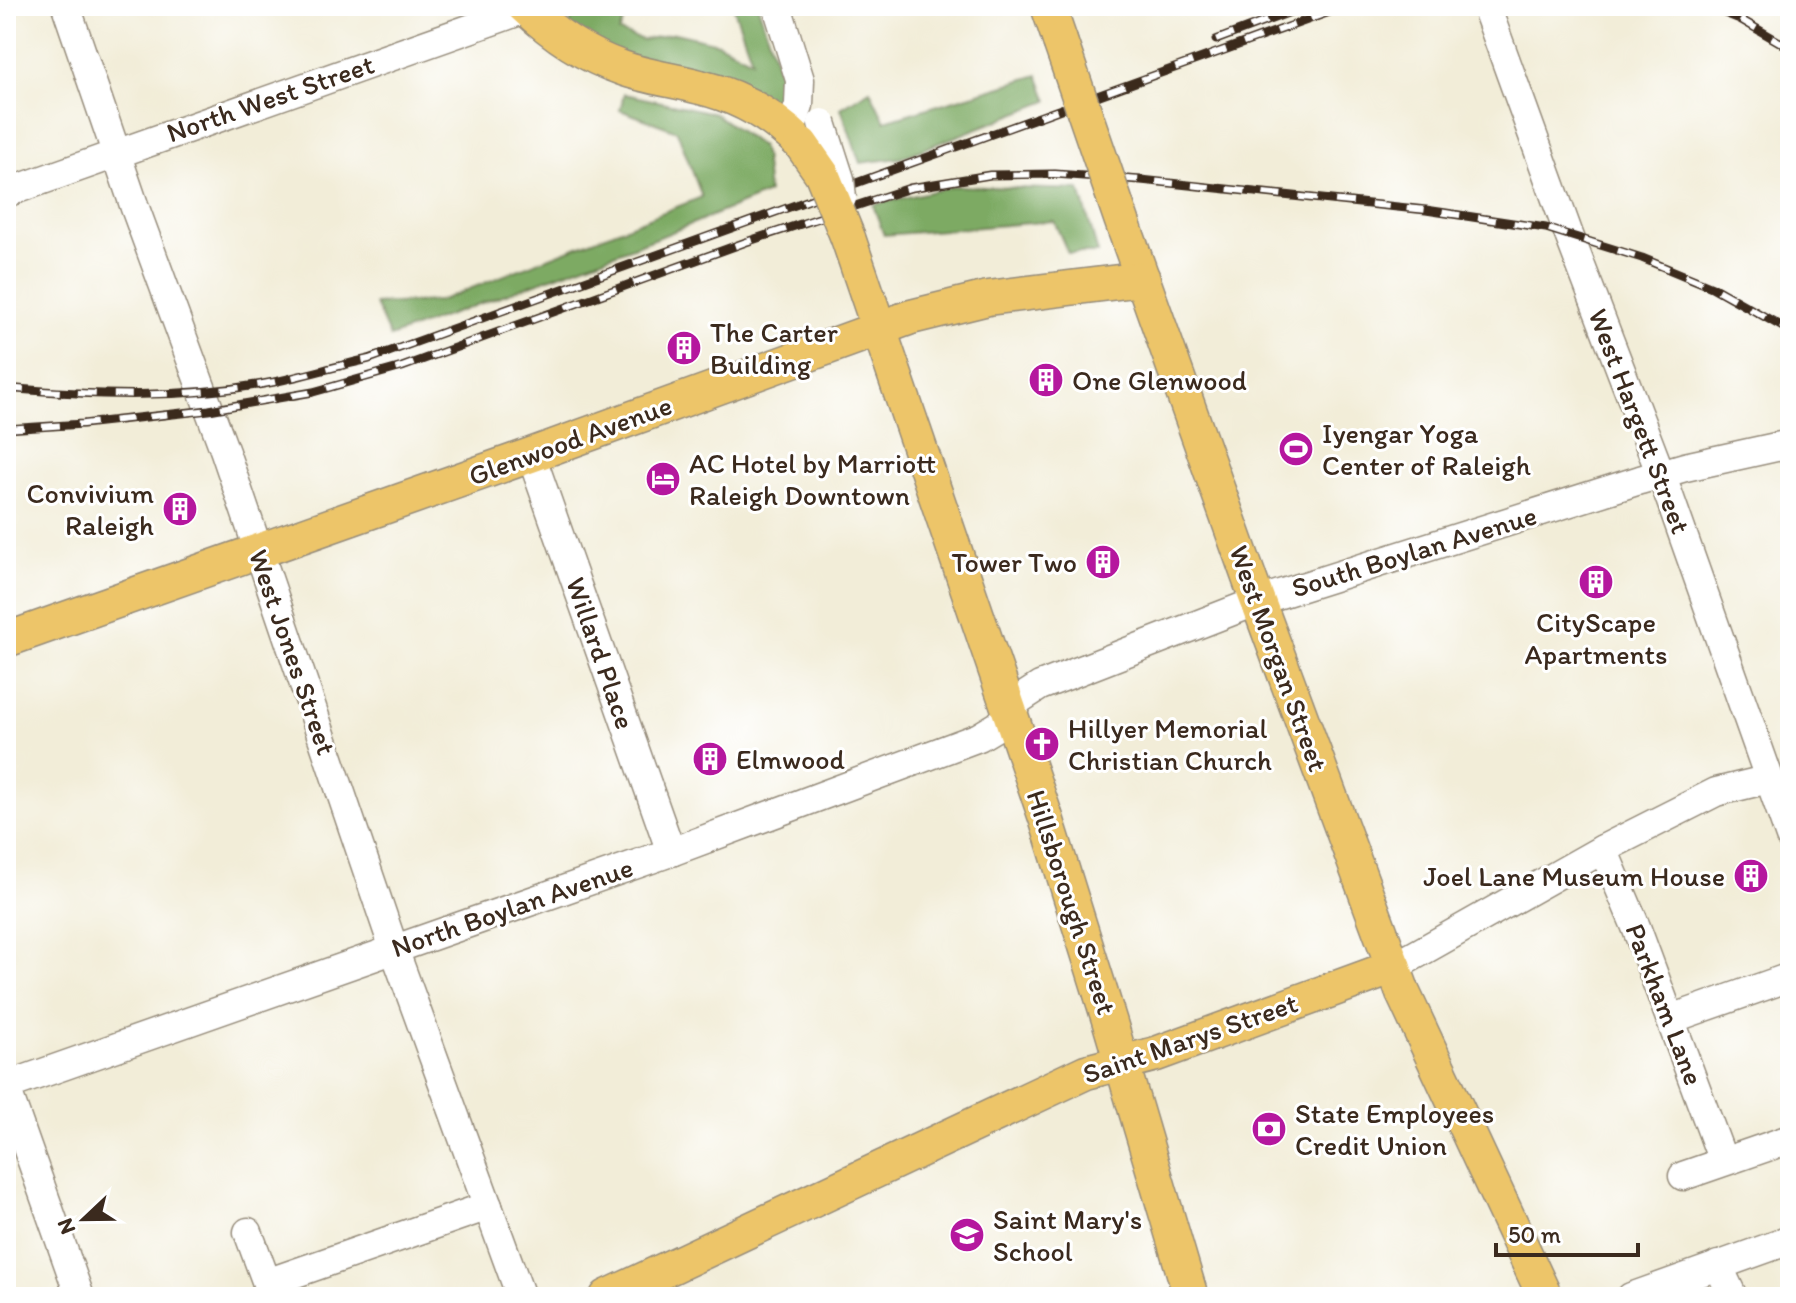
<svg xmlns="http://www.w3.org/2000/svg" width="1796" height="1303" font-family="Itim,sans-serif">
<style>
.forest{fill:#7daa63;stroke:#5c6a40;stroke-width:2}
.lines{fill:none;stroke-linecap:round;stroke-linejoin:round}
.minor-casing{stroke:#968c7b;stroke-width:31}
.major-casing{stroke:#968c7b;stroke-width:37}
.minor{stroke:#fff;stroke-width:28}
.major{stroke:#edc569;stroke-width:34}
.rail-casing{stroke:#3b2a1e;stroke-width:9}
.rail{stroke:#fff;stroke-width:6;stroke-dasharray:18;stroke-linecap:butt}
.minor-bridge-casing{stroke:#968c7b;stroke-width:31;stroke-linecap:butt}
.major-bridge-casing{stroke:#968c7b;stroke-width:37;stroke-linecap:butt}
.minor-bridge{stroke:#fff;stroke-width:28}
.major-bridge{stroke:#edc569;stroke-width:34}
.labels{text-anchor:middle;stroke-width:6;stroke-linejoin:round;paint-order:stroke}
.street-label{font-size:28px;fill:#3b2a1e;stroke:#fff}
.poi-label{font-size:28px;fill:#3b2a1e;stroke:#fff;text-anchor:start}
</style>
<rect width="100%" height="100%" fill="#fff"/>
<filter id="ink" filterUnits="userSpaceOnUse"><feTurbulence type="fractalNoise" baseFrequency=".0125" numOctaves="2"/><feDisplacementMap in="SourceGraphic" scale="16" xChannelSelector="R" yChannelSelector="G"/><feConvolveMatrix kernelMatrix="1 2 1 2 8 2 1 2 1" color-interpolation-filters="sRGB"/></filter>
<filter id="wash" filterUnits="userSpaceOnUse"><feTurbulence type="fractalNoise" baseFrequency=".006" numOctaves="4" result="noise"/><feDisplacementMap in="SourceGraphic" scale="32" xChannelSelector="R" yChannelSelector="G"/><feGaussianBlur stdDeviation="1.8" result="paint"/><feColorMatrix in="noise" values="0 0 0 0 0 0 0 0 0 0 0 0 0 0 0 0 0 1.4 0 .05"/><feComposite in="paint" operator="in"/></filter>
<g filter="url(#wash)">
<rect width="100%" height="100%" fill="#f2edd8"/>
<g class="forest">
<path d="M733 6H758L788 98 774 108 569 35 571 18C588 12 608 9 624 20L619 32 643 40 675 33 718 43 752 60Z"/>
<path d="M1038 75 1048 101 900 158 860 163 841 108 870 90 885 121Z"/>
<path d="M624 94 714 113 760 146 764 153 768 193 657 238 390 337 375 304 439 301 702 197 677 131 620 110Z"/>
<path d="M955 186 1080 190 1098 253H1068L1054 221 884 235 873 205Z"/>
</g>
</g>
<g filter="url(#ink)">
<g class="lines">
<defs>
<g id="minor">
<path d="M66 6 135 208 225 452 394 949 521 1297"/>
<path d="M777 6 800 80 799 105 790 133"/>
<path d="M1486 6 1569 235 1668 493 1790 837"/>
<path d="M6 193 534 6"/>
<path d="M531 455 671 852"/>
<path d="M1603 849 1636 927 1723 1161"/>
<path d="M1394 967 1603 849 1716 792 1769 779"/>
<path d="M1671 1019 1790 977"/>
<path d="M6 1086 671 852 979 737 999 725 1020 699 1040 686 1258 601 1640 480 1685 467 1790 444"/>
<path d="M6 1088 80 1297"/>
<path d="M1683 1176 1790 1139"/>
<path d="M248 1232 272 1297"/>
<path d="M1718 1265 1733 1297"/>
<path d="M267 1283 488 1206"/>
<path d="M1631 1297 1790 1240"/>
</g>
<g id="major">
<path d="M524 6C553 34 584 55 622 68 647 77 674 80 700 87 738 96 773 116 801 144"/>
<path d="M1048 6 1060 41"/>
<path d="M1125 230 1251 583 1403 993 1545 1297"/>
<path d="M848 238 1046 818 1110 1023 1191 1297"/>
<path d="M6 640 531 455 911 317 988 298 1143 279"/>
<path d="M607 1297 1086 1072 1156 1054 1394 967"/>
</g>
</defs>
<use href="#minor" class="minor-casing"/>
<use href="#major" class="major-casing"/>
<use href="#minor" class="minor"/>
<use href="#major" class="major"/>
<defs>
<g id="rail">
<path d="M1707 6 1740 19 1790 48"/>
<path d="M1216 40 1306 6"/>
<path d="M6 388C94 396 186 399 274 382 306 375 337 366 369 359L1346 6"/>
<path d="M6 429 83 424 209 410 313 392 402 367 746 242 910 188 990 175 1055 174 1141 180 1426 210 1546 228 1642 258 1712 287 1790 331"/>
</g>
</defs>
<use href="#rail" class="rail-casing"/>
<use href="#rail" class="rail"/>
<defs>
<path id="minor-bridge" d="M822 123 840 179 842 198"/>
<g id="major-bridge">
<path d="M1060 41 1125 230"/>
<path d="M801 144 822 174 848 238"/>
</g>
</defs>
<use href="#minor-bridge" class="minor-bridge-casing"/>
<use href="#major-bridge" class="major-bridge-casing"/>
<use href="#minor-bridge" class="minor-bridge"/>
<use href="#major-bridge" class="major-bridge"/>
</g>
</g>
<defs>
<symbol id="building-disc" viewBox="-11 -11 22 22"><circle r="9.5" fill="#b5179e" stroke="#fff"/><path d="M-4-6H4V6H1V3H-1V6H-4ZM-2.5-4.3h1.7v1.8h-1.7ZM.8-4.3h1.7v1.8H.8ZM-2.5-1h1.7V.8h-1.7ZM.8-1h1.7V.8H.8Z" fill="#fff"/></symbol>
<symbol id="stadium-disc" viewBox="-11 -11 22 22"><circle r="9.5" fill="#b5179e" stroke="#fff"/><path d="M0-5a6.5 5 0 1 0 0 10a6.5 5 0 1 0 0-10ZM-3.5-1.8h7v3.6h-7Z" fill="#fff"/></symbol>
<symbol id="hotel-disc" viewBox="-11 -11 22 22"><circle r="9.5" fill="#b5179e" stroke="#fff"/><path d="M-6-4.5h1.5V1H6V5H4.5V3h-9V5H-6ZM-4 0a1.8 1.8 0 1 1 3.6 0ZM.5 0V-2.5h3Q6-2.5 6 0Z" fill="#fff"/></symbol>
<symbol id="church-disc" viewBox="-11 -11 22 22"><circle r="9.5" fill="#b5179e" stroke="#fff"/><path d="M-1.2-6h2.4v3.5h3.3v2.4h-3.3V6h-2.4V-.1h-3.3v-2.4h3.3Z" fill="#fff"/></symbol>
<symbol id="bank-disc" viewBox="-11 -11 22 22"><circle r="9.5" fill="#b5179e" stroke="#fff"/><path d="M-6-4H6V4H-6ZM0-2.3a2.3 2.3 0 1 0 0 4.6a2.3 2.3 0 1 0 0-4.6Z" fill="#fff"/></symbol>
<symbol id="school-disc" viewBox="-11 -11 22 22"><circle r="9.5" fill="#b5179e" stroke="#fff"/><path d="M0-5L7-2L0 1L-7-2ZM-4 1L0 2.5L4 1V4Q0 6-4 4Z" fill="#fff"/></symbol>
</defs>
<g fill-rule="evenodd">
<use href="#building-disc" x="664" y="328" width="40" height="40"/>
<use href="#building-disc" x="1026" y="360" width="40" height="40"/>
<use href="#stadium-disc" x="1276" y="429" width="40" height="40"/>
<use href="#hotel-disc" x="643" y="459" width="40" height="40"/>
<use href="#building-disc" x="160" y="489" width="40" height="40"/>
<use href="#building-disc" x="1083" y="542" width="40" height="40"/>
<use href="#building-disc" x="1576" y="562" width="40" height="40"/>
<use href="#church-disc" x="1022" y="724" width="40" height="40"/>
<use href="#building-disc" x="690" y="739" width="40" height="40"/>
<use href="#building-disc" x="1731" y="856" width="40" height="40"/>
<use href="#bank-disc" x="1249" y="1109" width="40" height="40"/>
<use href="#school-disc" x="947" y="1215" width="40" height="40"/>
</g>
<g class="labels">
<g class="street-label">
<text transform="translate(270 98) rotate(-19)" y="10">North West Street</text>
<text transform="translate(1640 421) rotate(69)" y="10">West Hargett Street</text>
<text transform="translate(570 440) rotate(-20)" y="10">Glenwood Avenue</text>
<text transform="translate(1414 551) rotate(-17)" y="10">South Boylan Avenue</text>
<text transform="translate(293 652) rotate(71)" y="10">West Jones Street</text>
<text transform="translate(601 653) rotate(71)" y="10">Willard Place</text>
<text transform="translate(1279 658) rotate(70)" y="10">West Morgan Street</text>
<text transform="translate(1072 902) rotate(72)" y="10">Hillsborough Street</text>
<text transform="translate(512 907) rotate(-19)" y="10">North Boylan Avenue</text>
<text transform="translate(1665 1004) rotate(69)" y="10">Parkham Lane</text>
<text transform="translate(1190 1038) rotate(-19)" y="10">Saint Marys Street</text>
</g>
<g class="poi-label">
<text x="710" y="342">The Carter<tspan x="710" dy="32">Building</tspan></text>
<text x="1072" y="390">One Glenwood</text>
<text x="1322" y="443">Iyengar Yoga<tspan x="1322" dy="32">Center of Raleigh</tspan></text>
<text x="689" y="473">AC Hotel by Marriott<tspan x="689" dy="32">Raleigh Downtown</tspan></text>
<text x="154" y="503" text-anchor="end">Convivium<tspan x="154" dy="32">Raleigh</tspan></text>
<text x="1077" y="572" text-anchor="end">Tower Two</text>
<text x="1596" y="632" text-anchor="middle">CityScape<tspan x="1596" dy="32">Apartments</tspan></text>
<text x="1068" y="738">Hillyer Memorial<tspan x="1068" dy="32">Christian Church</tspan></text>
<text x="736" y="769">Elmwood</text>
<text x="1725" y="886" text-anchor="end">Joel Lane Museum House</text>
<text x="1295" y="1123">State Employees<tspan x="1295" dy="32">Credit Union</tspan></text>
<text x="993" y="1229">Saint Mary's<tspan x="993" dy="32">School</tspan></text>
</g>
</g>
<rect width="1796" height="1303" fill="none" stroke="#fff" stroke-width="32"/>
<g transform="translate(84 1219) rotate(248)" stroke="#ffffff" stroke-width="6" paint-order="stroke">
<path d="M0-6L14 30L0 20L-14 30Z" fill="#3b2a1e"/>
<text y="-12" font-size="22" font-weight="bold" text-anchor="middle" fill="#3b2a1e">N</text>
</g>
<path d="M1496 1243v12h142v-12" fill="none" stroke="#3b2a1e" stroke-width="4"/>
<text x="1508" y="1243" font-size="24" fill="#3b2a1e" stroke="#ffffff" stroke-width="6" paint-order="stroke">50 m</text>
</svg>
